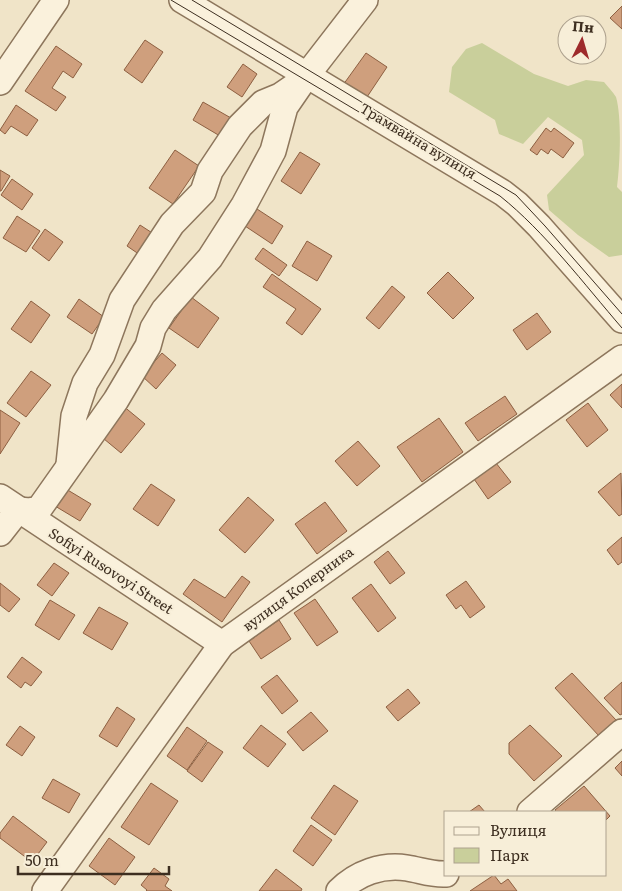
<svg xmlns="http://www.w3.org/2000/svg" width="622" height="891" font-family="Literata,serif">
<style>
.green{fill:#c9cf9b}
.building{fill:#cf9f7d;stroke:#8d5f41}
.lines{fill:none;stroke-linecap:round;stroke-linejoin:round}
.minor-casing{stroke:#8d765c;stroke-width:28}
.minor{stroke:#faf1dc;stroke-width:25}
.tram{stroke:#3d2e20;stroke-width:1}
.labels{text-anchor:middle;stroke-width:4;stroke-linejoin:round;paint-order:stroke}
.street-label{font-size:14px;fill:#3d2e20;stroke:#f7eed8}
</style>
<rect width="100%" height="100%" fill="#f0e4c8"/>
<path class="green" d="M482 43 534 74 568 86 586 80 604 82C608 87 613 92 616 97 622 117 620 164 617 187L622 192V255L609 257 578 235 549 210 547 195 584 155 582 140 548 117 523 144 499 134 495 120 449 92 452 67 466 49Z"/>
<g class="building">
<path d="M622 6V29L610 18Z"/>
<path d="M145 40 163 52 142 83 124 70Z"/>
<path d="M56 46 82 64 73 78 63 71 52 88 66 97 56 111 25 91Z"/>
<path d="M366 53 387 67 365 100 343 85Z"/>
<path d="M243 64 257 74 242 97 227 87Z"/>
<path d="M203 102 231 118 220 136 193 120Z"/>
<path d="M16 105 38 120 27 136 11 126 5 134 0 130Z"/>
<path d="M546 128 551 132 554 128 574 143 563 158 551 149 548 154 541 149 537 155 530 150Z"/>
<path d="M175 150 199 166 173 204 149 188Z"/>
<path d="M300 152 320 164 301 194 281 181Z"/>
<path d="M0 170 10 176 1 191H0Z"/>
<path d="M12 179 33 194 22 210 1 195Z"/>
<path d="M257 209 283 226 272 244 245 226Z"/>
<path d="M17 216 40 231 26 252 3 238Z"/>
<path d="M140 225 160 238 146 259 127 246Z"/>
<path d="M45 229 63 242 49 261 32 248Z"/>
<path d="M307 241 332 256 317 281 292 266Z"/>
<path d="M263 248 287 265 279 276 255 259Z"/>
<path d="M448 272 474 298 453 319 427 293Z"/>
<path d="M272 274 321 309 302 335 286 323 296 309 263 287Z"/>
<path d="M392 286 405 297 379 329 366 318Z"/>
<path d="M191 297 219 318 198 348 169 328Z"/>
<path d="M79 299 104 317 92 334 67 317Z"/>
<path d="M31 301 50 315 31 343 11 329Z"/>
<path d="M537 313 551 332 527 350 513 330Z"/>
<path d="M162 353 176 365 156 389 142 376Z"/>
<path d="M31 371 51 385 26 417 7 403Z"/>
<path d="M622 384V408L610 395Z"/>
<path d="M505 396 517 414 478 441 465 423Z"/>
<path d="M588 403 608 430 587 447 566 420Z"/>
<path d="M122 405 145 424 121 453 98 434Z"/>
<path d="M0 410 20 423 0 454Z"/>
<path d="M439 418 463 452 422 482 397 447Z"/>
<path d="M358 441 380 466 357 486 335 461Z"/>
<path d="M496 463 511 482 488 499 474 479Z"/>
<path d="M621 473 622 514 619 516 598 492Z"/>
<path d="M151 484 175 500 158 526 133 509Z"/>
<path d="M66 489 91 504 80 521 55 506Z"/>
<path d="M248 497 274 520 245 553 219 530Z"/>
<path d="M325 502 347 531 317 554 295 524Z"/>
<path d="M622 537V562L618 565 607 550Z"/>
<path d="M388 551 405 573 390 584 374 562Z"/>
<path d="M54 563 69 573 52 596 37 585Z"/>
<path d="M242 576 250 582 222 622 183 594 194 579 225 598Z"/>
<path d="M466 581 485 607 470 618 461 605 456 609 446 595Z"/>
<path d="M0 583 20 599 9 612 0 605Z"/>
<path d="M371 584 396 618 378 632 352 598Z"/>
<path d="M315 599 338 632 317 646 294 613Z"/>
<path d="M50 600 75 615 59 640 35 625Z"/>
<path d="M99 607 128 623 112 650 83 633Z"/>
<path d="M279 620 291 639 261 659 249 641Z"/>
<path d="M22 657 42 672 31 686 25 682 21 688 7 677Z"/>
<path d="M572 673 616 720 599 736 555 688Z"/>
<path d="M277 675 298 701 282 714 261 687Z"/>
<path d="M622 682V714L620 715 604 698Z"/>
<path d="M408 689 420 703 398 721 386 707Z"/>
<path d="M117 707 135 719 117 747 99 736Z"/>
<path d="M311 712 328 731 303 751 287 732Z"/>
<path d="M261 725 286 744 268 767 243 748Z"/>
<path d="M530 725 562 756 534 781 509 754V743Z"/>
<path d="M20 726 35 737 22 756 6 745Z"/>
<path d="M187 727 207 741 187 770 167 756Z"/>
<path d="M208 742 223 752 202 782 187 771Z"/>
<path d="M622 761V776L615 768Z"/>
<path d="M53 779 80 794 69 813 42 798Z"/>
<path d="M151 783 178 801 149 845 121 827Z"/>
<path d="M334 785 358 801 335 835 311 818Z"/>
<path d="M584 786 610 816 606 820V812H557L555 810Z"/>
<path d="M479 805 485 812H469Z"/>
<path d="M13 816 47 842 32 862 0 838V833Z"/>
<path d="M311 825 332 840 313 866 293 851Z"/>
<path d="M109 838 135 857 115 885 89 866Z"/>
<path d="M154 868 169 879 165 886 172 891H146L147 890 141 885Z"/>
<path d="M276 869 302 889 301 891H259Z"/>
<path d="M494 875 501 884 508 879 517 891H470Z"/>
</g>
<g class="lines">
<defs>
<g id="minor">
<path d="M182 0 503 193 517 204 539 226 622 320"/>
<path d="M0 82 56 0"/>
<path d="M69 464 74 416 85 383 102 355 122 300 172 224 203 192 210 171 240 126 263 103 280 96 299 83"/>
<path d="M0 497 222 644"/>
<path d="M0 533 18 510 30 511 39 509 116 400 148 346 153 328 164 310 210 258 244 205 273 151 285 107 307 75 365 0"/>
<path d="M530 812 622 732"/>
<path d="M45 891 222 644 622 358"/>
<path d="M339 891C357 873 382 864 407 868 420 870 432 875 446 874"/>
</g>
</defs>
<use href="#minor" class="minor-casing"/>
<use href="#minor" class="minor"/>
<g class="tram">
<path d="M171 0 500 196C545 232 584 284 622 328"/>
<path d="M192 0 516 195 545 226 622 314"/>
</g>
</g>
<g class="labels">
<g class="street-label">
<text transform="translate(418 141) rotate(31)" y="5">Трамвайна вулиця</text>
<text transform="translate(111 571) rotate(33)" y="5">Sofiyi Rusovoyi Street</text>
<text transform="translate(298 589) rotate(-36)" y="5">вулиця Коперника</text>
</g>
</g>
<rect x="444" y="811" width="162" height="65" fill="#f7eed8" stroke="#ada18e"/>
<rect x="454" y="827" width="25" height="8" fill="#faf1dc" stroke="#ada18e"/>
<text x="490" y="836" font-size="15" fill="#3d2e20">Вулиця</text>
<rect x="454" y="848" width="25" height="15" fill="#c9cf9b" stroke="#ada18e"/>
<text x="490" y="861" font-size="15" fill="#3d2e20">Парк</text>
<g transform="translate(582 40) rotate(5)"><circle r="24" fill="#f7eed8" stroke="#ada18e"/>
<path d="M0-4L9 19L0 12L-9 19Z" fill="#9e2a2b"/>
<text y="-8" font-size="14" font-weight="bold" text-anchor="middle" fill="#3d2e20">Пн</text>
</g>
<path d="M18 866v8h151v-8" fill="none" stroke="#3d2e20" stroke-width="2.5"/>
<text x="25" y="866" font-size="15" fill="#3d2e20" stroke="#f7eed8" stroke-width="4" paint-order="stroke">50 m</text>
</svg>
